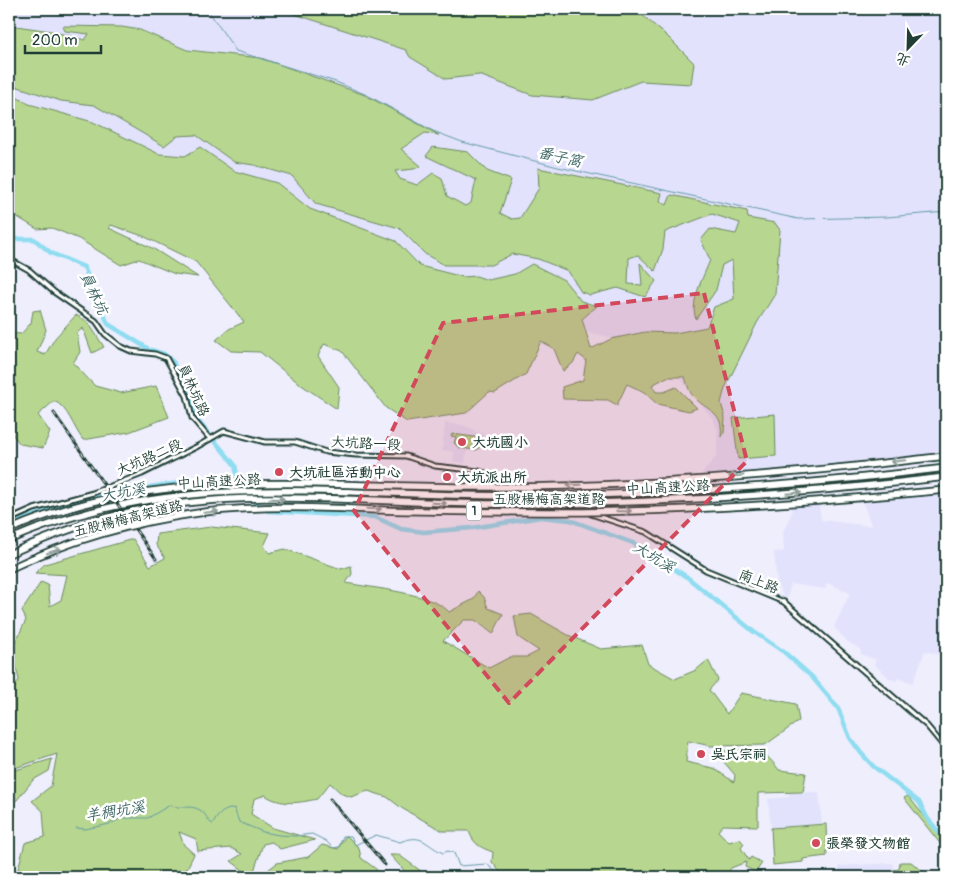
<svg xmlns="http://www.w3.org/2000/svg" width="955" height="886" font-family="Pangolin,'LXGW WenKai TC',sans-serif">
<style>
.built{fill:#e2e2fc}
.green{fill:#b7d68f;stroke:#6b8a62}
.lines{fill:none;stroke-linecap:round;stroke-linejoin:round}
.stream{stroke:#639ca5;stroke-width:1}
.river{stroke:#90dcf0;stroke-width:4.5}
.tertiary-tunnel{stroke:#c5cbd5;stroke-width:3;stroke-dasharray:3 1.5;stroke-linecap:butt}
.tertiary-casing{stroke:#1f3d34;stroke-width:7}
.motorway-casing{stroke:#1f3d34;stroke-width:9}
.tertiary{stroke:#fff;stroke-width:3}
.motorway{stroke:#fff;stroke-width:5.5}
.rail-casing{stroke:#1f3d34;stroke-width:3}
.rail{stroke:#fff;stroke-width:1;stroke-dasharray:4;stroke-linecap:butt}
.motorway-bridge-casing{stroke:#1f3d34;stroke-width:9;stroke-linecap:butt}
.motorway-bridge{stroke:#fff;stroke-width:5.5}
.oneway{stroke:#8f9e9a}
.marked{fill:#d1495b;fill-opacity:0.2;stroke:#d1495b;stroke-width:4;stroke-dasharray:10 6;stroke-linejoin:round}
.poi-dot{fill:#d1495b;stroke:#fff;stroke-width:2}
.labels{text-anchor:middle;stroke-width:5;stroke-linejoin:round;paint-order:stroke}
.shield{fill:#fff;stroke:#627771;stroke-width:1}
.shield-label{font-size:12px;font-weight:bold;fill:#1f3d34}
.street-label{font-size:14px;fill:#1f3d34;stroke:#fff}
.poi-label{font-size:14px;font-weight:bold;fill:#1f3d34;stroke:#fff;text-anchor:start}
.water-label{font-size:15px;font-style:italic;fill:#3b6563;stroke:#fff}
</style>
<rect width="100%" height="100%" fill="#eeeefd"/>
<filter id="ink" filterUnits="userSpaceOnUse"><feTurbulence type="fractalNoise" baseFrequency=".02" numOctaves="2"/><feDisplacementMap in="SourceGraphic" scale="10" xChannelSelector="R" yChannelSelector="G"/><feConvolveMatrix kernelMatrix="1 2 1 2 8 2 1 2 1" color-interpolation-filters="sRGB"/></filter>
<g filter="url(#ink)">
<g class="built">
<path d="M9 9H946V454L699 477 717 455V429L713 419 680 378 637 344 580 330 423 278 186 171 9 104Z"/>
<path d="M445 423 463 425 475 430V432L484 434 479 451H467L465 463 453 461 454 452 442 450Z"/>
<path d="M946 492V654L945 656 925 651 913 683 898 678 896 681 889 678 874 664 876 660 861 654 860 649 848 642 834 627 850 593 827 583 825 589 791 584 786 601 777 584 774 552 784 551 783 532 792 512 791 504 819 503 821 520 870 526 871 524 862 501Z"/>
<path d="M819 792 822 824 771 828 768 799 789 797V793Z"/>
<path d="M893 863 896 877H839V866Z"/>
</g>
<g class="green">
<path d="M279 9H635L667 36 694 63 691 84 641 81 593 100 532 95 479 75 446 79 410 57 406 50Z"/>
<path d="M9 25 51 31 85 40 89 34 65 31 63 26 122 27 140 30 187 50 261 58 365 95 439 135 425 133 401 149 421 166 414 169 395 171 400 179 417 185 433 173 442 178 447 196 465 206 471 203 476 180 426 156 433 147 468 152 487 171 511 180 500 213 512 219 520 218 539 188 538 168 662 193 660 201 667 205 671 195 747 211 748 218 775 223 780 230 775 294 757 323 725 388 721 403 725 417 724 433 721 437C724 410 707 412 693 396 689 392 687 383 685 377H667L652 385 656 392H664L676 387 697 408 689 411 657 404 644 392 627 384 617 405 608 400 563 399 562 387 583 380 586 360 578 354 573 363 563 371 554 349 541 341 526 374 495 393 489 392 466 413 407 422 386 408 342 351 324 344 318 356 339 387 337 409 300 384 260 352 231 351 216 340 229 329 244 322 196 262 143 236 111 225 109 228 154 249 198 277 175 274 139 259 121 265 79 239 52 228 37 229 9 212V93L29 104 93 122 159 154 185 156 200 147 234 171 277 183 310 209 396 241 420 266 463 277 476 276 488 280 515 274 532 264 564 280 581 301 597 306 582 319 591 349 611 339 645 332 675 333 707 327 714 307 734 299 732 260 722 265 716 290 696 319C689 302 704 276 710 260L701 240 710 229 736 234 740 223 712 214 665 232 663 249 655 271 638 255 629 258 628 284 642 285 640 263 656 281 645 297 618 288 590 295 581 292 568 271 538 259 512 254 491 265H444L425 254 399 228 316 204 292 176 254 165 234 162 196 135 177 136 164 146 94 105 61 101 9 84Z"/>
<path d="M40 310 46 330 37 352 45 355 55 338 76 315 88 322 104 347 92 353 83 328 77 333 80 352 73 363 95 386 121 393 156 386 169 417 129 432 83 440C73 427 68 407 54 401L38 415 50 432 43 448 20 444 9 430V333L21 334 31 323 33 311Z"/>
<path d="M775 414 776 456 738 459 733 418Z"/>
<path d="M452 434 482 438 480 447 476 450 459 448 454 443 456 437 451 436Z"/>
<path d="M211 527 270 533 264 546 269 553 285 549 341 569 351 566 352 574 346 583C371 588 433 593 449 612L474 599 478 591 484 597 488 608 503 614 493 634 475 620H464L443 641 489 668 510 657H527L539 651 518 637 514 616 531 614 568 635 601 649 642 645 648 664 675 679 696 670 708 660 718 680 709 690 727 714 741 693 796 704 799 721 765 745 711 746 688 741 686 762 713 768 734 782 735 775 723 761V751C753 751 760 744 779 770L806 773 803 792 758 793V826L723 825 718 831 729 842 740 839 744 844 741 848 749 860 751 857 762 863 756 872 745 867 746 862 731 868 725 877H504L492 862 493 852C481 848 473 844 469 831H443L403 809 387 797 368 791 351 797 342 794 330 783 317 799C299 803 281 806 265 795L254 799 251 814 273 828 315 840 280 849 272 842 263 844 252 877 231 861 242 854 231 848 198 851 196 839 179 832 184 845 194 854 183 877H24L18 869 25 843 45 837 43 811 32 801 51 786 57 754 9 770V694L19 680 12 649 26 620 22 611 41 582 48 585 50 606 61 600 67 575 35 573 45 564 133 539 150 566 165 558 156 545 157 534Z"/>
<path d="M52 759 49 771 33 780 17 800 9 805V772Z"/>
<path d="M908 796 946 843V851L904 798Z"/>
<path d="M826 824 827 856 803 859V862L773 865 771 828Z"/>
<path d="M346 835 359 848 361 858 376 869 381 877H259L277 863 308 857 322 845 338 849Z"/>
<path d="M390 855H399L429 877H410Z"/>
<path d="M900 862H911L929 876 896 877 893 870 899 869Z"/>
</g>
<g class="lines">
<g class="stream">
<path d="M207 9 236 51 336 82 367 95 433 131 462 142 558 167 798 219 887 217 946 212"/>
<path d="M76 828 85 829 110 824 122 818H148L170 805C181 810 190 804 200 810 207 814 207 822 213 824 218 814 223 810 234 808L239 822 263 832 279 835 295 836 312 834 326 841 333 848 339 847 343 836H351L355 845 376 835 400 842C423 833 424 844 443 853L448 851 454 853 459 866 487 864 499 875 509 877"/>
</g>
<g class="river">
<path d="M9 239H34L51 253 84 267 108 324 147 348"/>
<path d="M151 350 164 354 174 363 175 370 193 403 197 420 235 465 238 480"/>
<path d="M255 503 268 511 375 517 401 529 424 532 472 528 541 517 570 520 633 543 687 577 754 632 784 652 812 677 838 708 850 738 861 753 873 766 919 802 928 819 946 841"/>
<path d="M9 525C82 496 158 482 237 478"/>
</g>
<path class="tertiary-tunnel" d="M519 485 520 510"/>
<defs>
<g id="tertiary">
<path d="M9 259 29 270 54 292 96 321 105 334 120 346 131 351 155 354 166 358 187 396 192 418 210 439"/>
<path d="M591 514 646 532 706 570 784 602 927 726 946 749"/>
<path d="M9 520 34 509 93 493 142 474 198 446 224 431 265 442H295L326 452 356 455 406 456 435 466 479 471 509 481 519 482"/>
</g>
<g id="motorway">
<path d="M9 540C172 468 343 496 515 496 659 495 803 486 946 468"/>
<path d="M9 554C49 536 91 520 134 511 253 487 375 503 495 504 646 505 797 495 946 477"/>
</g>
</defs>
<use href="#tertiary" class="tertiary-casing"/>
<use href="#motorway" class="motorway-casing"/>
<use href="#tertiary" class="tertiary"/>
<use href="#motorway" class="motorway"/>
<defs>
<g id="rail">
<path d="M54 413 156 559"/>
<path d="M330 799 385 865"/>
</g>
</defs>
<use href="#rail" class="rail-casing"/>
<use href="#rail" class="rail"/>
<defs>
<g id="motorway-bridge">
<path d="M9 530C155 465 317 487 473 487 630 488 790 475 946 456"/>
<path d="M9 569C69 540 139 521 205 512 263 505 322 508 381 510 441 512 501 512 562 512 690 512 818 502 946 490"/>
</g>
</defs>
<use href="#motorway-bridge" class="motorway-bridge-casing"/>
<use href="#motorway-bridge" class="motorway-bridge"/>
</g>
<defs><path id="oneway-shaft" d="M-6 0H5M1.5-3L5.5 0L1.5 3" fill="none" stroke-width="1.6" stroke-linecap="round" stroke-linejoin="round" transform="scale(1.25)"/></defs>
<g class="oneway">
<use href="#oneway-shaft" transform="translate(898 461) rotate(174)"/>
<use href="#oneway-shaft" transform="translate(736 476) rotate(176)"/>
<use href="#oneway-shaft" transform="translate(574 485) rotate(178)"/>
<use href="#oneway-shaft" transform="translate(794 493) rotate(-5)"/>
<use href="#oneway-shaft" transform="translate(277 499) rotate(1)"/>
<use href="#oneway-shaft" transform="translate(439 503) rotate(2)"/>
<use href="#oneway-shaft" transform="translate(374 509) rotate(2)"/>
<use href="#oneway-shaft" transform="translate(624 511) rotate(-1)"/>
<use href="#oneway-shaft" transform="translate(211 512) rotate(-5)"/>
<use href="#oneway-shaft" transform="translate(54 551) rotate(-18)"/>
</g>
</g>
<path class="marked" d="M704 293 747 461 509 703 354 511 443 323Z"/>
<g class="poi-dot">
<circle cx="462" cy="442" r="5"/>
<circle cx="279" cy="472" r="5"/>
<circle cx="447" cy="477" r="5"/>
<circle cx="701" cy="754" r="5"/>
<circle cx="816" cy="843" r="5"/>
</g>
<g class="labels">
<rect class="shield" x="466.5" y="501.5" width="15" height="19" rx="4"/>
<g class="shield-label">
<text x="474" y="515">1</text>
</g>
<g class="street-label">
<text transform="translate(194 390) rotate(66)" y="5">員林坑路</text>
<text transform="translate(366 443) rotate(3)" y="5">大坑路一段</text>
<text transform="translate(149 457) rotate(-24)" y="5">大坑路二段</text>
<text transform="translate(219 481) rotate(-3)" y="5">中山高速公路</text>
<text transform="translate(668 487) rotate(-3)" y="5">中山高速公路</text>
<text x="549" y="504">五股楊梅高架道路</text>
<text transform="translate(128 518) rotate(-14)" y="5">五股楊梅高架道路</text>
<text transform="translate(759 581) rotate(22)" y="5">南上路</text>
</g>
<g class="poi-label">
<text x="472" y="447">大坑國小</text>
<text x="289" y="477">大坑社區活動中心</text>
<text x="457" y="482">大坑派出所</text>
<text x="711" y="759">吳氏宗祠</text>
<text x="826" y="848">張榮發文物館</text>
</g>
<g class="water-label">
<text transform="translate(560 157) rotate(13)" y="5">番子窩</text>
<text transform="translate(94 293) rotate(65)" y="5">員林坑</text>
<text transform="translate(123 492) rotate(-11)" y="5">大坑溪</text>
<text transform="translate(654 557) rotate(31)" y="5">大坑溪</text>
<text transform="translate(115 811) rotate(-9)" y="5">羊稠坑溪</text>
</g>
</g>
<rect width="955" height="886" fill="none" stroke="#fff" stroke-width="30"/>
<rect x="15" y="15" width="925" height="856" fill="none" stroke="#1f3d34" stroke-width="2" filter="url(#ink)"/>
<g transform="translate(908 48) rotate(203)" stroke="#ffffff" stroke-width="4" paint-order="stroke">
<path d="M0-4L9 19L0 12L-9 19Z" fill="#1f3d34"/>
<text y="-8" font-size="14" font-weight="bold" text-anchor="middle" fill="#1f3d34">北</text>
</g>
<path d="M25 45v8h76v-8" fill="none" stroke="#1f3d34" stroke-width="2.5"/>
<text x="32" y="45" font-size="15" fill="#1f3d34" stroke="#ffffff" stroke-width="4" paint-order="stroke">200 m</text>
</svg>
